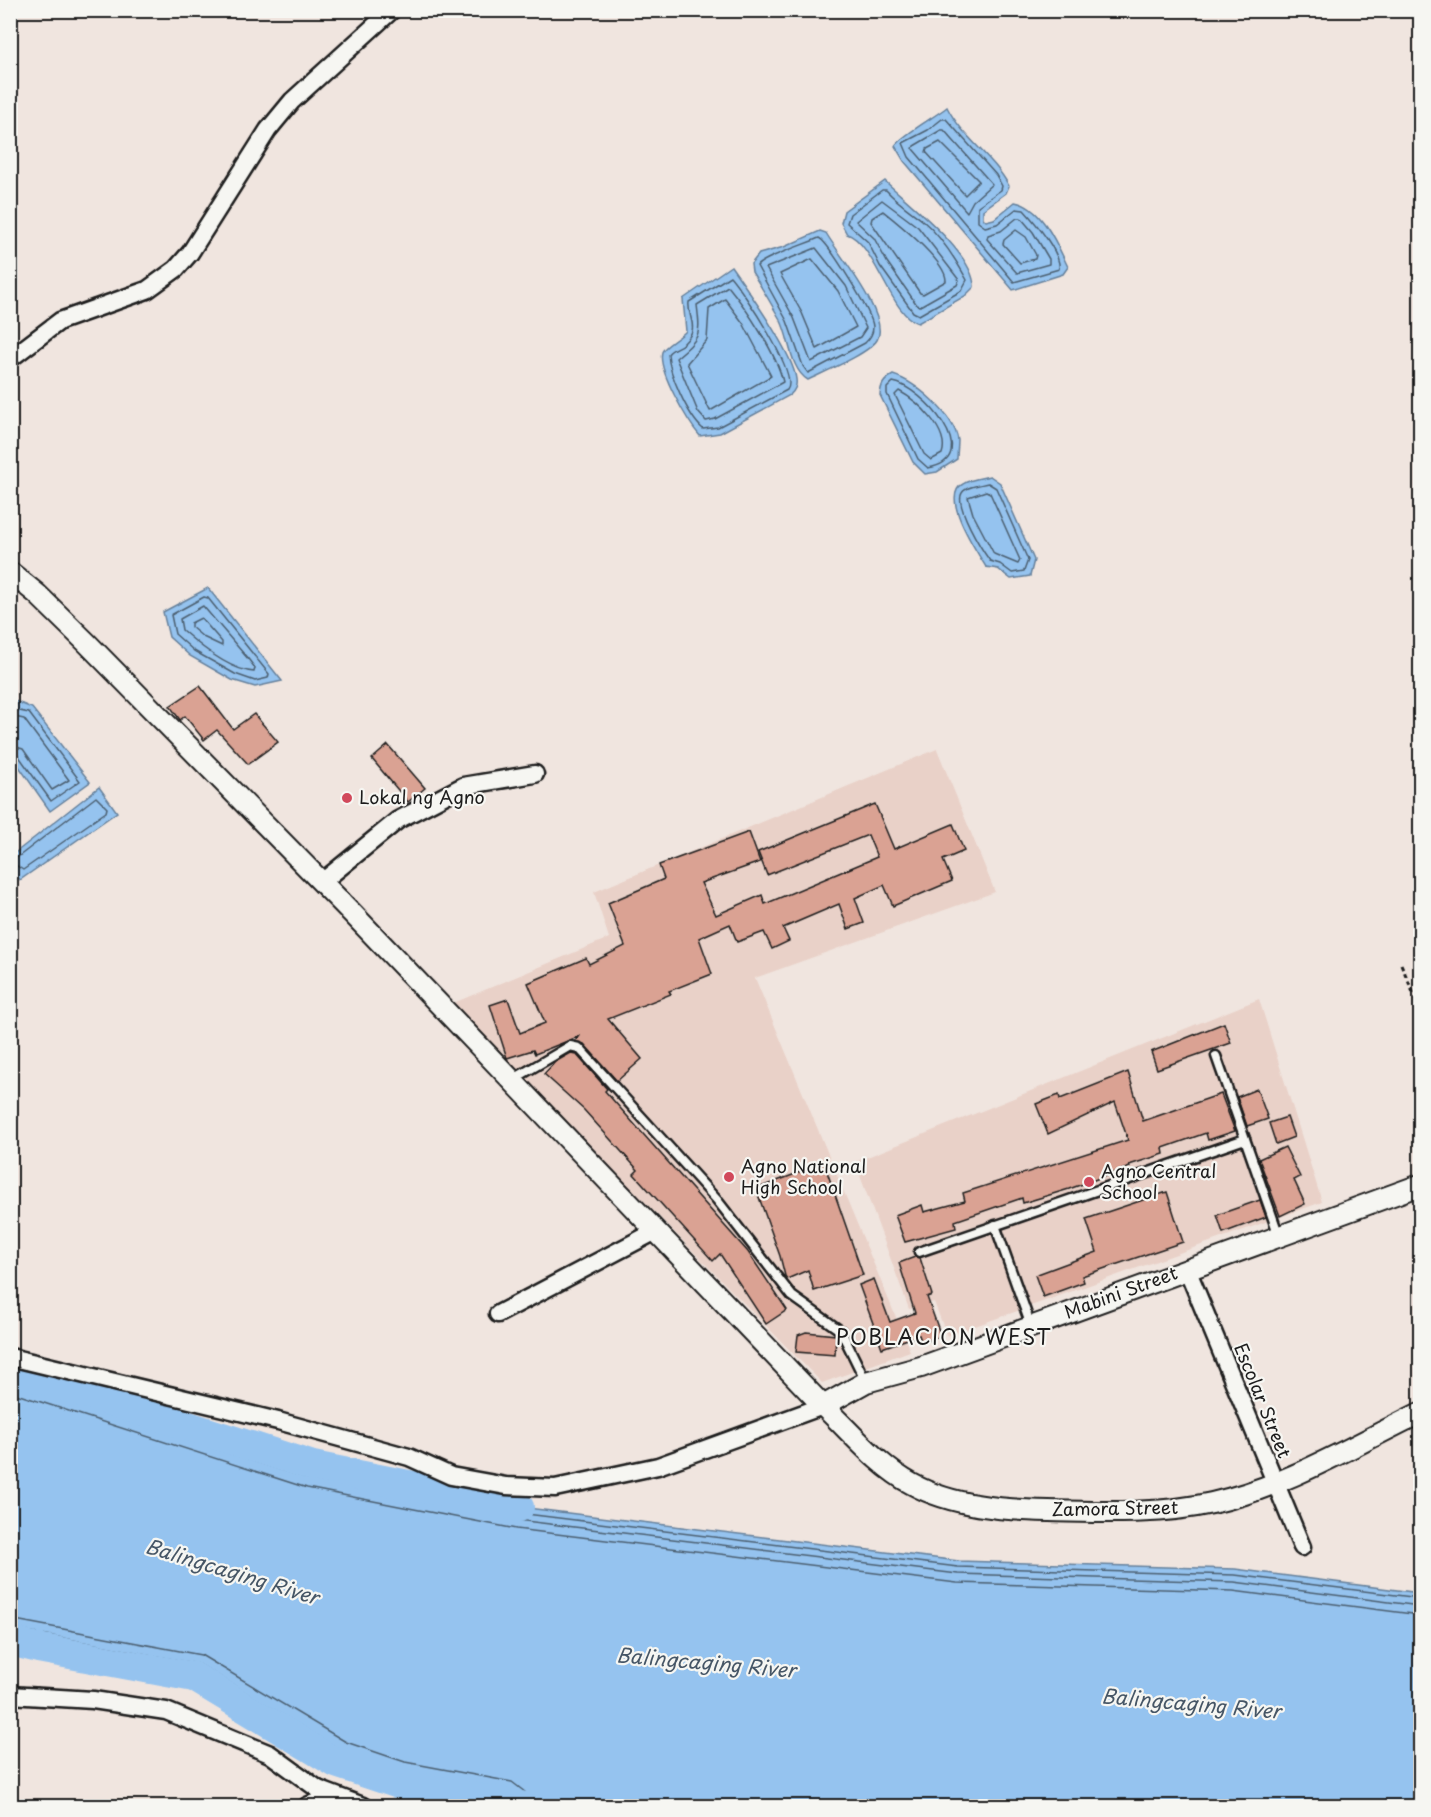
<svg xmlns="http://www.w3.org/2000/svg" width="1431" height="1817" font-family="'Playpen Sans',sans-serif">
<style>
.built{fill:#e9d1c8}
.water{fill:#95c3ef;stroke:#65809b;stroke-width:1.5}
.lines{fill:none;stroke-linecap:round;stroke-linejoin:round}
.shore{stroke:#4c5f70;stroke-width:1.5}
.river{stroke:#95c3ef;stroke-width:30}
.building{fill:#daa293;stroke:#1c1c1c;stroke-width:1.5}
.service-casing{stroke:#1c1c1c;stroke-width:13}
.minor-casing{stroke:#1c1c1c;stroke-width:21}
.tertiary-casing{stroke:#1c1c1c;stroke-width:24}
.path{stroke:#1c1c1c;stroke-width:3;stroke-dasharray:4.5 4.5;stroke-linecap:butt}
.service{stroke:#f6f6f2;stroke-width:8}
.minor{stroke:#f6f6f2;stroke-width:16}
.tertiary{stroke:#f6f6f2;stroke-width:20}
.poi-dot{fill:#d1495b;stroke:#f6f6f2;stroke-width:2}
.labels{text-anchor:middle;stroke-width:4.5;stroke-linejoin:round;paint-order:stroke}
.poi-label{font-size:18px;fill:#1c1c1c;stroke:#f6f6f2;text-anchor:start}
.street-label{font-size:18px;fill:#1c1c1c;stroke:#f6f6f2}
.water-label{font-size:20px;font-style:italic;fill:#465666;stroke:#f6f6f2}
.quarter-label{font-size:21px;letter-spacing:1.5px;fill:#1c1c1c;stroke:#f6f6f2}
</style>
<rect width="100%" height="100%" fill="#f0e5df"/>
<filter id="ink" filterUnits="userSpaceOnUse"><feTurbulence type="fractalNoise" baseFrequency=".0167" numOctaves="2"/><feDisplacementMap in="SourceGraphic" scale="12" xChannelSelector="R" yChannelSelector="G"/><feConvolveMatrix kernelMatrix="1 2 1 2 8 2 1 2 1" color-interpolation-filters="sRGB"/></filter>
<g filter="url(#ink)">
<g class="built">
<path d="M937 749 995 892 755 978 910 1351 822 1383 451 1004 609 938 594 892Z"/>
<path d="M1259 999 1322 1202 947 1336 934 1302 909 1309 855 1162Z"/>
</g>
<g class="water">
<path d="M947 107C962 137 993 156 1009 186L1006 193 983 210V218L986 221 994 219 1015 202C1042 207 1057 244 1068 267L1063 274 1013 290 904 161 895 146C899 137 936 116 947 107Z"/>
<path d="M885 181C908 203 974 253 974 287L965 296 918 323C891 316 874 242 847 234L841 223 844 211Z"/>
<path d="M820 231 826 233C838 254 891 317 877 340 868 354 824 372 808 380 790 369 790 339 781 321 772 305 762 288 752 272L751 264 759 254 784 247Z"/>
<path d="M731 266C747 289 793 353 796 379 797 386 795 390 790 395L720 433 700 436C688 422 657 370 662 352 664 346 680 338 686 331L683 299Z"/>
<path d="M893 375C916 382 954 415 958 440 958 446 957 453 957 459L937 472 925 474 913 462 880 395C881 384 884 380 893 375Z"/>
<path d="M990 476 1000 483 1034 560 1030 576 1011 579 998 569 986 567C977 552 939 496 963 484 970 479 982 478 990 476Z"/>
<path d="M208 588 282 681 255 687 232 680 190 656 169 637 163 612Z"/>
<path d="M15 701 32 708 90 782 50 811 11 755V704Z"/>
<path d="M99 787 117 812 20 880 11 868V856Z"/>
<path d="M11 1369 313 1466 519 1507 959 1561 1235 1569 1420 1593V1806H521L399 1784 336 1763 194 1677 38 1648 11 1641Z"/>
</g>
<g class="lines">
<g class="shore">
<path d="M942 119H946L996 175 1002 186 1001 190 978 206V222L985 227 997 224 1016 209 1024 210C1034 221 1062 254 1059 269L1014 282 909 157 903 143 928 130Z"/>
<path d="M941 130H944L992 184 973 201 967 212 913 149 914 146Z"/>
<path d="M940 142 979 181 965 195 926 152 927 149Z"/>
<path d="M882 190H886C897 202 909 210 922 220 940 235 956 260 967 280L961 291 919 315 913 312 880 266 868 242 847 223 850 214Z"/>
<path d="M882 200 918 227 959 280 957 285 920 306 917 305 887 262 874 238 856 221Z"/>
<path d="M883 211C898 223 947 262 946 281L923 294 920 293 871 222 872 218Z"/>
<path d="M1017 218H1021L1033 232 1049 259V264L1017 273 987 239 988 235 1001 231Z"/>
<path d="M1016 230 1026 237 1036 255 1035 259 1020 263 1003 244 1004 240Z"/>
<path d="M819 238C828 242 873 314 873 327 873 334 870 338 865 343L808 373 803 366 787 321 757 266C762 258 806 244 819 238Z"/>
<path d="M816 248 846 286 866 328 860 337 811 362 794 318 766 268Z"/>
<path d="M812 259 838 291 856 327 817 349 802 313 780 274Z"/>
<path d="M730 276C743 291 800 375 787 390L718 427 703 429C688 416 669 374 668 354 672 348 679 348 684 343 701 326 687 319 689 302Z"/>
<path d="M728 286C746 308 777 354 783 382L715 419 706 421 698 412 676 358C700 338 701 337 697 305Z"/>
<path d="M725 299 743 323 771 376 710 411 687 363 707 340 709 309Z"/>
<path d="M893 382C922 387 986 458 928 468L918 459 887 394V388Z"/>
<path d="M899 391C918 401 950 431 942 454L931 460 924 454 895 395Z"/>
<path d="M988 483 996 488 1028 560 1024 571 1012 573 1000 564 990 561C982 550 954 505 962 493 966 486 981 485 988 483Z"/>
<path d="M986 491 990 493 1020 560 1018 564 994 554 973 514 968 497Z"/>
<path d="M204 597 208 598 269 674 268 678 255 681 235 674 194 651 175 634 171 615Z"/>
<path d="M203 606 249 660 255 668 254 672C230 670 200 646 182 630L180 619Z"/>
<path d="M201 618 222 642V646L203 637 191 627V623Z"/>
<path d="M10 709 29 713 80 781 51 801 18 755 10 752"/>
<path d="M10 716 24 719 69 780 52 790 23 749 10 745"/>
<path d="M96 797 107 808 106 812 23 870 14 864V860Z"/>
<path d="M10 1375 311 1472 518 1513 958 1567 1235 1575 1420 1598"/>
<path d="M10 1383 309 1479 517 1520 958 1574 1234 1582 1420 1606"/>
<path d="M10 1392 307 1488 516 1529 957 1583 1233 1591 1420 1615"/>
<path d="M10 1619 201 1655 346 1742 405 1762 512 1782 525 1792 529 1806"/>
<path d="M10 1628 199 1664 342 1751 402 1771 510 1791 517 1797 520 1806"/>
<path d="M10 1635 196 1671 339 1757 401 1778 506 1798 511 1801 512 1806"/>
</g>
<g class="river">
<path d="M10 1369 313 1466 519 1507"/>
<path d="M10 1641 38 1648 194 1677 336 1763 399 1784 521 1806"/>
</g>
</g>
<g class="building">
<path d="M200 686 233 729 254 714 278 742 248 764 217 730 204 740 185 716 180 720 170 706Z"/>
<path d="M388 745 425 788 408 802 372 759Z"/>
<path d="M875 804 894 849 953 824 964 851 943 860 952 881 893 906 884 885 855 898 864 923 848 929 839 904 783 928 789 941 772 949 764 932 737 942 730 924 699 938 712 974 669 991 671 994 608 1019 642 1059 617 1081 584 1044 575 1041 580 1036 535 1054 533 1050 507 1058 490 1005 508 999 520 1033 545 1023 528 983 586 958 589 964 625 946 608 903 664 879 659 865 749 832 760 862 701 883 716 915 762 895 765 904 877 857 868 835 767 875 758 852Z"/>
<path d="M1224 1023 1231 1043 1157 1069 1151 1052Z"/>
<path d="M571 1053 576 1054 607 1089 605 1091 644 1135 748 1252 787 1310 766 1324 720 1254 713 1261 634 1174 638 1170 584 1110 544 1074 555 1062Z"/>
<path d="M1128 1072 1143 1121 1221 1094 1235 1131 1208 1140 1206 1133 1163 1148 1164 1154 1129 1165 1130 1167 1069 1189 1023 1203 1022 1198 955 1221 956 1228 905 1242 895 1215 922 1205 924 1212 965 1201 963 1193 1128 1140 1115 1102 1048 1134 1036 1104 1059 1095 1060 1099Z"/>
<path d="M1257 1089 1268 1119 1247 1126 1237 1097Z"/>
<path d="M1287 1117 1294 1137 1276 1144 1269 1123Z"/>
<path d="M1285 1147 1300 1177 1294 1180 1305 1204 1280 1216 1259 1159Z"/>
<path d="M824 1163 863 1275 814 1291 808 1270 787 1279 785 1276 780 1256 756 1189Z"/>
<path d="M1167 1192 1183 1242 1082 1276 1084 1282 1043 1297 1035 1275 1097 1252 1086 1219Z"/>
<path d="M1260 1200 1266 1217 1223 1233 1217 1215Z"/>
<path d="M915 1257 920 1258 932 1295 927 1297 941 1336 922 1343 919 1335 882 1348 859 1285 874 1279 890 1322 915 1313 899 1263Z"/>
<path d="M806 1332 836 1335 835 1355 796 1352 798 1335Z"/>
</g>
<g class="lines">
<defs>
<g id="service">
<path d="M1216 1056 1279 1236"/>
<path d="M512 1080 570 1046 579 1048 717 1200 792 1296 841 1331 866 1382"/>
<path d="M995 1225 1031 1326"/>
<path d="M919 1252 1245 1139"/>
</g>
<g id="minor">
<path d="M10 359 60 321 147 290 176 269 190 253 268 130 292 101 392 10"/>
<path d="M322 882 398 820 463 786 535 774"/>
<path d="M1187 1269 1302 1547"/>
<path d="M498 1314 656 1231"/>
<path d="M10 1357 278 1421 409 1457 451 1476 506 1486 555 1488 658 1466 823 1406"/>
<path d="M10 1695 93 1700 166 1711 270 1754 318 1789 363 1806"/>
<path d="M307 1806 332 1796"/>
</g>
<g id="tertiary">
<path d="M10 572 37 594 87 643 353 914 823 1406C851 1432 878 1466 912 1484 952 1506 1004 1510 1049 1511 1104 1512 1158 1515 1212 1503 1285 1487 1354 1445 1420 1413"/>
<path d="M823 1406 866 1382 921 1367 1420 1185"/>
</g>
</defs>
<use href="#service" class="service-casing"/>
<use href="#minor" class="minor-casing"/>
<use href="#tertiary" class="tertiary-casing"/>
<path class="path" d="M1401 964 1420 1009"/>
<use href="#service" class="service"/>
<use href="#minor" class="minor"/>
<use href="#tertiary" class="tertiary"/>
</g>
</g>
<g class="poi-dot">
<circle cx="347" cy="798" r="6"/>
<circle cx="729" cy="1177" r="6"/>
<circle cx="1089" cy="1182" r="6"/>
</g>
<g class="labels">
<g class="poi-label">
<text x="359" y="804">Lokal ng Agno</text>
<text x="741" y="1173">Agno National<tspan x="741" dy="21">High School</tspan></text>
<text x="1101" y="1178">Agno Central<tspan x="1101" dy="21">School</tspan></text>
</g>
<g class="street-label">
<text transform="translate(1121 1293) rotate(-20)" y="6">Mabini Street</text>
<text transform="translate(1262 1401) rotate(68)" y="6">Escolar Street</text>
<text transform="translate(1115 1509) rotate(-1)" y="6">Zamora Street</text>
</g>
<g class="water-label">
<text transform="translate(232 1572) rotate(17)" y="7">Balingcaging River</text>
<text transform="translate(706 1663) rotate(5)" y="7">Balingcaging River</text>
<text transform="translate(1191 1704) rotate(5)" y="7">Balingcaging River</text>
</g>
<g class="quarter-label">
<text x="944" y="1345">POBLACION WEST</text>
</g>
</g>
<rect width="1431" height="1817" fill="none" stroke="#f6f6f2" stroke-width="36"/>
<rect x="18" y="18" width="1395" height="1781" fill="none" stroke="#1c1c1c" stroke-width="2" filter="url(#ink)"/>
</svg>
